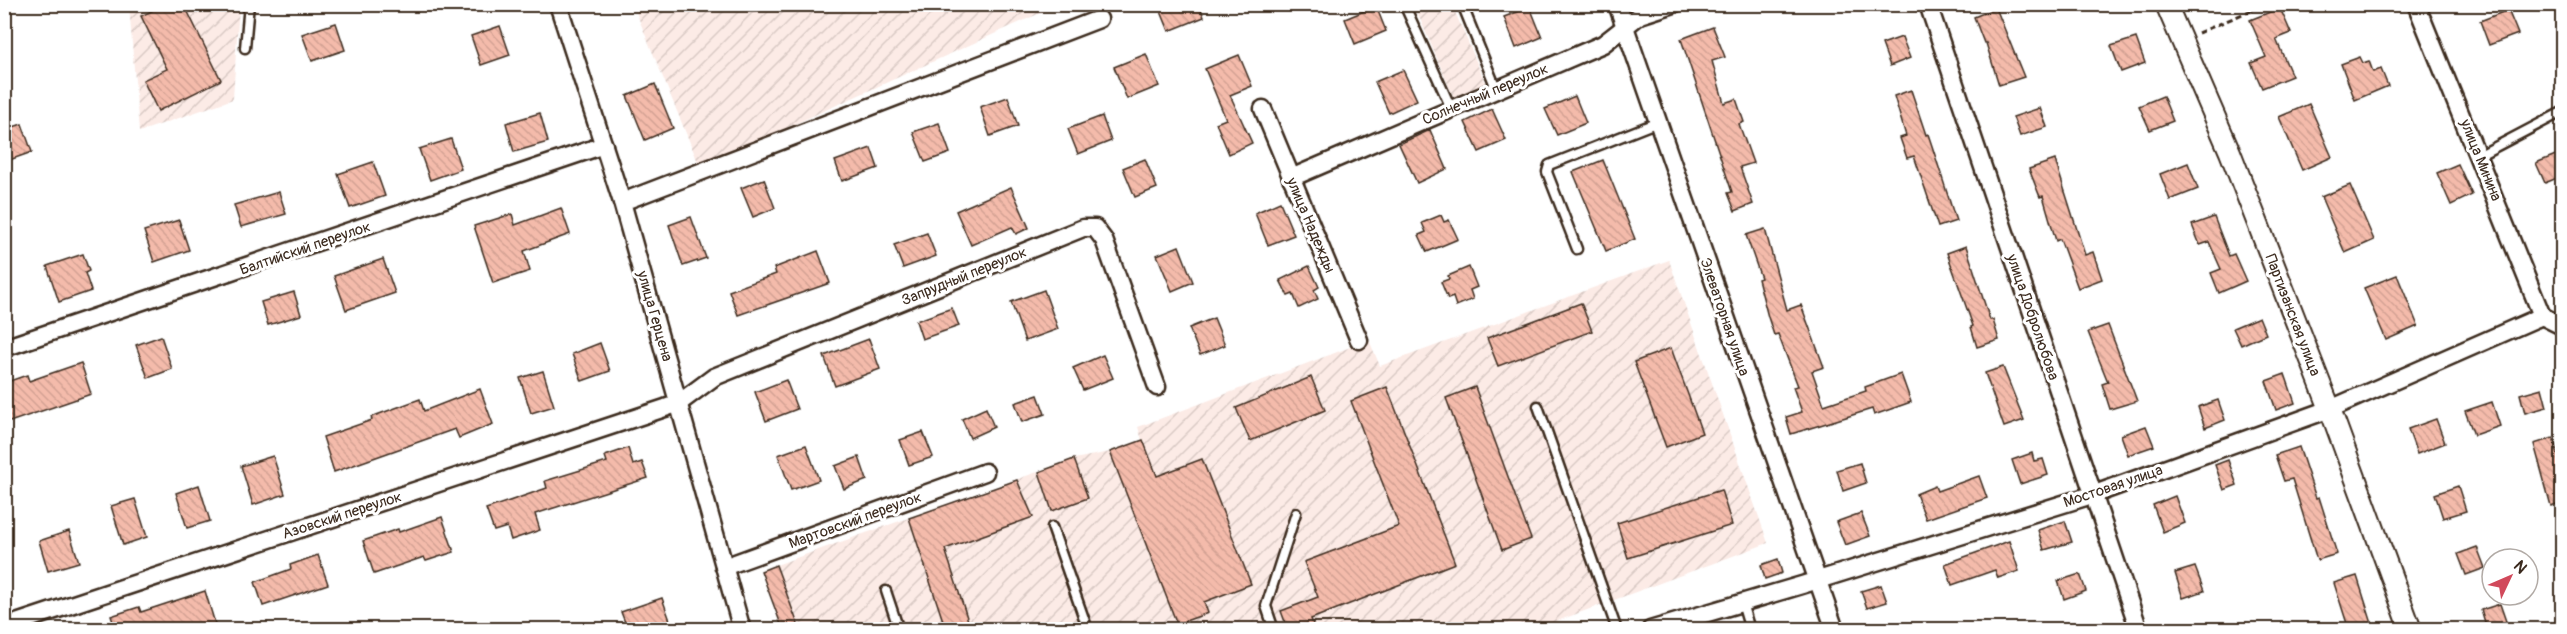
<svg xmlns="http://www.w3.org/2000/svg" width="2567" height="634" font-family="Pangolin,sans-serif">
<style>
.industrial{fill:url(#industrial-furrows)}
.building{fill:url(#building-back-hatch);stroke:#3b2a1e;stroke-width:1.5}
.lines{fill:none;stroke-linecap:round;stroke-linejoin:round}
.service-casing{stroke:#3b2a1e;stroke-width:13}
.minor-casing{stroke:#3b2a1e;stroke-width:21}
.tertiary-casing{stroke:#3b2a1e;stroke-width:24}
.path{stroke:#3b2a1e;stroke-width:3;stroke-dasharray:6 4.5;stroke-linecap:butt}
.service{stroke:#fff;stroke-width:8}
.minor{stroke:#fff;stroke-width:16}
.tertiary{stroke:#fff;stroke-width:20}
.labels{text-anchor:middle;stroke-width:6;stroke-linejoin:round;paint-order:stroke}
.street-label{font-size:15px;fill:#3b2a1e;stroke:#fff}
</style>
<defs>
<pattern id="industrial-furrows" width="10" height="10" patternUnits="userSpaceOnUse" patternTransform="scale(1.5)"><rect width="10" height="10" fill="#fcebe6"/><path d="M-1 1l2-2M0 10L10 0M9 11l2-2" fill="none" stroke="#d9cac5"/></pattern>
<pattern id="building-back-hatch" width="6" height="6" patternUnits="userSpaceOnUse" patternTransform="scale(1.5)"><rect width="6" height="6" fill="#f4bbab"/><path d="M-1 5l2 2M0 0l6 6M5-1l2 2" fill="none" stroke="#d2a193"/></pattern>
</defs>
<rect width="100%" height="100%" fill="#fff"/>
<filter id="ink" filterUnits="userSpaceOnUse"><feTurbulence type="fractalNoise" baseFrequency=".0167" numOctaves="2"/><feDisplacementMap in="SourceGraphic" scale="12" xChannelSelector="R" yChannelSelector="G"/><feConvolveMatrix kernelMatrix="1 2 1 2 8 2 1 2 1" color-interpolation-filters="sRGB"/></filter>
<g filter="url(#ink)">
<g class="industrial">
<path d="M129 5H239L233 99 139 132Z"/>
<path d="M633 5H1058L700 167Z"/>
<path d="M1414 5H1452L1486 84 1454 98Z"/>
<path d="M1669 260 1768 543 1533 630 800 629 776 565 1074 459 1110 452 1142 440 1138 427 1369 340 1380 366Z"/>
</g>
<g class="building">
<path d="M166 4H184L221 80 158 111 143 80 167 69 141 16Z"/>
<path d="M1158 4H1199L1204 17 1169 31Z"/>
<path d="M1376 6 1386 31 1355 44 1345 19Z"/>
<path d="M1530 7 1542 37 1516 48 1504 17Z"/>
<path d="M1996 8 2024 77 1999 85 1986 43H1984L1974 17Z"/>
<path d="M2280 8 2291 33 2276 39 2292 76 2262 88 2251 63 2266 57 2250 20Z"/>
<path d="M2508 10 2518 34 2489 45 2480 21Z"/>
<path d="M336 23 345 50 312 61 302 34Z"/>
<path d="M500 26 510 55 481 65 471 36Z"/>
<path d="M1713 27 1725 57 1712 61 1724 103 1736 99 1744 122 1739 124 1753 163 1740 167 1753 204 1735 211 1728 193 1732 192 1681 39Z"/>
<path d="M1902 37 1910 58 1890 66 1882 44Z"/>
<path d="M2136 38 2145 63 2121 72 2111 46Z"/>
<path d="M1146 54 1159 86 1127 99 1114 67Z"/>
<path d="M1239 55 1252 86 1230 95 1252 143 1229 154 1216 123 1226 119 1205 69Z"/>
<path d="M2360 57 2363 63 2369 61 2373 72 2381 69 2388 86 2355 100 2341 64Z"/>
<path d="M1403 70 1417 100 1389 113 1375 82Z"/>
<path d="M655 84 673 128 645 140 627 96Z"/>
<path d="M1911 90 1926 135 1928 134 1933 149 1956 221 1938 227 1914 156 1907 158 1900 138 1906 136 1894 96Z"/>
<path d="M1575 96 1586 123 1557 135 1545 109Z"/>
<path d="M2163 96 2173 121 2150 130 2139 106Z"/>
<path d="M1008 97 1018 126 990 136 980 107Z"/>
<path d="M2309 104 2332 157 2302 170 2279 117Z"/>
<path d="M2040 108 2047 127 2020 136 2013 117Z"/>
<path d="M1492 109 1506 140 1479 152 1465 122Z"/>
<path d="M540 113 548 142 514 152 506 123Z"/>
<path d="M1102 116 1111 141 1078 154 1068 129Z"/>
<path d="M939 123 950 153 925 162 913 132Z"/>
<path d="M22 124 32 152 4 162V130Z"/>
<path d="M1430 130 1447 169 1417 183 1399 144Z"/>
<path d="M451 139 461 169 430 180 419 149Z"/>
<path d="M871 148 878 168 842 181 835 161Z"/>
<path d="M2558 154 2562 166V176L2545 183 2536 163Z"/>
<path d="M1145 159 1157 188 1135 197 1123 168Z"/>
<path d="M1603 160 1635 239 1606 251 1573 172Z"/>
<path d="M2055 160 2085 255 2093 252 2102 279 2078 288 2060 239 2056 241 2043 196 2040 197 2029 169Z"/>
<path d="M373 162 385 196 350 208 338 174Z"/>
<path d="M2188 163 2198 189 2170 200 2160 174Z"/>
<path d="M2458 164 2472 195 2451 205 2437 173Z"/>
<path d="M764 179 775 208 753 217 741 188Z"/>
<path d="M2350 185 2374 240 2345 253 2321 197Z"/>
<path d="M1011 187 1029 228 1016 234 1012 227 971 245 956 211Z"/>
<path d="M279 192 286 214 241 227 234 205Z"/>
<path d="M1280 202 1294 235 1268 245 1255 213Z"/>
<path d="M561 208 570 234 524 251 530 271 493 283 474 226 512 214 515 225Z"/>
<path d="M1441 215 1444 222 1449 220 1458 239 1427 252 1419 235 1426 232 1422 223Z"/>
<path d="M691 217 706 258 683 266 669 225Z"/>
<path d="M2214 217 2229 256 2234 254 2246 281 2219 293 2211 273 2221 269 2209 242 2200 245 2192 225Z"/>
<path d="M179 220 189 250 154 262 144 231Z"/>
<path d="M1765 229 1787 310 1801 305 1824 367 1812 371 1824 405 1866 391 1865 387 1901 374 1911 402 1874 415 1872 409 1791 434 1786 417 1802 412 1793 387 1798 386 1778 334 1774 335 1768 317 1758 279 1761 278 1746 235Z"/>
<path d="M927 233 936 256 903 268 894 245Z"/>
<path d="M1179 246 1193 282 1172 291 1157 255Z"/>
<path d="M1966 246 1990 320H1993L1999 340 1977 347 1971 327 1973 326 1947 253Z"/>
<path d="M818 251 830 283 738 315 729 291 776 274 774 268Z"/>
<path d="M83 254 89 271 85 273 91 291 59 302 47 266Z"/>
<path d="M383 259 395 293 346 310 334 276Z"/>
<path d="M1309 266 1319 287 1314 290 1318 299 1299 308 1293 294 1288 296 1280 280Z"/>
<path d="M1469 267 1477 287 1470 290 1473 299 1456 306 1453 297 1448 299 1441 282 1449 279 1448 276Z"/>
<path d="M2397 275 2418 326 2386 340 2364 288Z"/>
<path d="M1044 290 1058 329 1025 341 1011 302Z"/>
<path d="M294 292 301 315 268 325 261 302Z"/>
<path d="M1581 303 1592 331 1498 366 1487 338Z"/>
<path d="M952 308 959 326 922 339 916 321Z"/>
<path d="M2259 317 2266 334 2241 345 2233 328Z"/>
<path d="M1214 318 1225 345 1200 355 1189 328Z"/>
<path d="M2108 325 2137 401 2110 409 2102 384 2108 382 2088 332Z"/>
<path d="M161 336 172 369 148 378 136 345Z"/>
<path d="M869 339 880 369 835 386 824 356Z"/>
<path d="M600 343 610 371 582 381 572 354Z"/>
<path d="M1671 348 1702 433 1666 447 1634 362Z"/>
<path d="M1103 355 1113 378 1083 390 1073 368Z"/>
<path d="M81 363 91 394 4 424V383L27 375 29 381Z"/>
<path d="M2003 367 2024 420 2004 427 1985 373Z"/>
<path d="M543 371 554 406 531 413 520 378Z"/>
<path d="M2285 374 2295 403 2276 410 2266 381Z"/>
<path d="M1311 377 1325 410 1250 441 1236 408Z"/>
<path d="M786 380 797 409 766 421 755 392Z"/>
<path d="M1387 387 1455 563 1311 619 1315 630H1288L1281 611 1318 597 1304 562 1399 526 1351 401Z"/>
<path d="M1475 387 1531 539 1502 550 1446 398Z"/>
<path d="M2542 388 2547 407 2525 413 2520 394Z"/>
<path d="M480 389 493 424 459 438 455 429 334 472 323 437 372 420 371 417 420 399 424 411Z"/>
<path d="M1038 395 1045 414 1022 422 1015 403Z"/>
<path d="M2218 400 2225 420 2205 428 2198 407Z"/>
<path d="M2492 402 2500 426 2474 435 2465 411Z"/>
<path d="M986 408 994 427 970 438 962 419Z"/>
<path d="M2436 419 2445 443 2417 454 2408 429Z"/>
<path d="M2146 426 2154 446 2128 455 2121 435Z"/>
<path d="M923 432 933 457 909 465 900 440Z"/>
<path d="M2553 438 2562 470V502L2551 506 2534 444Z"/>
<path d="M1143 440 1157 476 1202 459 1251 584 1204 602 1208 613 1177 624 1110 452Z"/>
<path d="M806 445 819 480 791 490 778 455Z"/>
<path d="M2299 447 2316 498 2319 497 2337 554 2317 560 2292 479 2284 481 2275 455Z"/>
<path d="M628 448 633 465 642 462 648 478 535 514 540 530 511 540 507 527 494 531 486 509 547 488 545 481 607 462 605 456Z"/>
<path d="M2032 453 2034 461 2043 459 2048 475 2020 484 2012 460Z"/>
<path d="M273 456 285 494 253 505 241 466Z"/>
<path d="M859 457 867 480 844 489 835 466Z"/>
<path d="M1074 459 1088 498 1052 511 1039 472Z"/>
<path d="M2228 460 2237 485 2224 490 2215 465Z"/>
<path d="M1860 463 1866 483 1843 491 1837 470Z"/>
<path d="M1979 476 1987 498 1926 519 1916 494 1935 486 1937 491Z"/>
<path d="M1017 480 1033 517 945 549 971 630H946L909 518Z"/>
<path d="M199 485 210 521 187 528 176 493Z"/>
<path d="M2458 486 2466 511 2443 518 2435 494Z"/>
<path d="M1721 490 1732 525 1628 558 1617 523Z"/>
<path d="M2175 496 2185 523 2163 532 2153 505Z"/>
<path d="M135 499 147 537 123 545 111 506Z"/>
<path d="M1861 513 1870 536 1845 545 1836 522Z"/>
<path d="M442 517 454 552 426 561 424 557 374 574 363 541 398 529 399 532Z"/>
<path d="M2065 521 2072 542 2044 550 2038 530Z"/>
<path d="M69 531 79 562 48 571 39 541Z"/>
<path d="M2009 541 2019 571 1998 578 1995 570 1952 585 1945 564Z"/>
<path d="M2477 547 2485 568 2466 575 2458 554Z"/>
<path d="M318 555 328 584 263 606 255 582 291 569 290 565Z"/>
<path d="M1778 559 1782 573 1765 579 1761 565Z"/>
<path d="M776 565 800 630H783L761 571Z"/>
<path d="M2195 567 2204 591 2183 598 2175 573Z"/>
<path d="M2080 574 2086 591 2064 599 2058 581Z"/>
<path d="M2357 576 2374 630H2349L2334 583Z"/>
<path d="M1881 585 1887 602 1867 608 1861 591Z"/>
<path d="M205 591 217 630H116L111 616 139 607 141 612Z"/>
<path d="M662 598 672 626 662 630H628L621 612Z"/>
<path d="M2500 604 2509 630H2487L2481 610Z"/>
</g>
<g class="lines">
<defs>
<g id="service">
<path d="M1404 4 1451 108"/>
<path d="M1462 4 1496 88"/>
<path d="M245 48 249 4"/>
<path d="M2480 155 2562 112"/>
<path d="M1577 249 1547 172 1549 165 1658 122"/>
<path d="M1538 406 1617 630"/>
<path d="M1052 527 1088 630"/>
<path d="M886 591 899 630"/>
<path d="M1742 603 1750 630"/>
<path d="M1274 630 1266 606 1296 513"/>
</g>
<g id="minor">
<path d="M558 4 622 202 742 630"/>
<path d="M1617 4 1835 630"/>
<path d="M1928 4 2139 630"/>
<path d="M2416 4 2542 316"/>
<path d="M1263 109 1359 340"/>
<path d="M1291 178 1603 44 1640 15 1674 4"/>
<path d="M622 202 1099 19"/>
<path d="M2542 316 2562 326"/>
<path d="M4 348 604 145"/>
<path d="M724 567 985 472"/>
<path d="M4 627 665 408 679 403 714 377 1083 228H1095L1104 240 1157 387"/>
<path d="M1650 630 1802 585 2092 495 2330 409 2542 316"/>
</g>
<path id="tertiary" d="M2166 4 2230 152 2330 409 2411 630"/>
</defs>
<use href="#service" class="service-casing"/>
<use href="#minor" class="minor-casing"/>
<use href="#tertiary" class="tertiary-casing"/>
<path class="path" d="M2198 33 2266 4"/>
<use href="#service" class="service"/>
<use href="#minor" class="minor"/>
<use href="#tertiary" class="tertiary"/>
</g>
</g>
<g class="labels">
<g class="street-label">
<text transform="translate(1485 94) rotate(-23)" y="5">Солнечный переулок</text>
<text transform="translate(2481 160) rotate(68)" y="5">улица Минина</text>
<text transform="translate(1311 225) rotate(67)" y="5">улица Надежды</text>
<text transform="translate(305 248) rotate(-19)" y="5">Балтийский переулок</text>
<text transform="translate(964 276) rotate(-22)" y="5">Запрудный переулок</text>
<text transform="translate(2293 315) rotate(69)" y="5">Партизанская улица</text>
<text transform="translate(655 316) rotate(74)" y="5">улица Герцена</text>
<text transform="translate(1725 317) rotate(71)" y="5">Элеваторная улица</text>
<text transform="translate(2033 317) rotate(71)" y="5">улица Добролюбова</text>
<text transform="translate(2113 486) rotate(-19)" y="5">Мостовая улица</text>
<text transform="translate(342 515) rotate(-18)" y="5">Азовский переулок</text>
<text transform="translate(855 520) rotate(-20)" y="5">Мартовский переулок</text>
</g>
</g>
<rect width="2567" height="634" fill="none" stroke="#fff" stroke-width="24"/>
<rect x="12" y="12" width="2543" height="610" fill="none" stroke="#3b2a1e" stroke-width="2" filter="url(#ink)"/>
<g transform="translate(2510 577) rotate(46)"><circle r="28" fill="#ffffff" stroke="#b1aaa5" stroke-width="1.5"/>
<path d="M0-4.5L10 22L0 15L-10 22Z" fill="#d1495b"/>
<text y="-9" font-size="16" font-weight="bold" text-anchor="middle" fill="#3b2a1e">N</text>
</g>
</svg>
